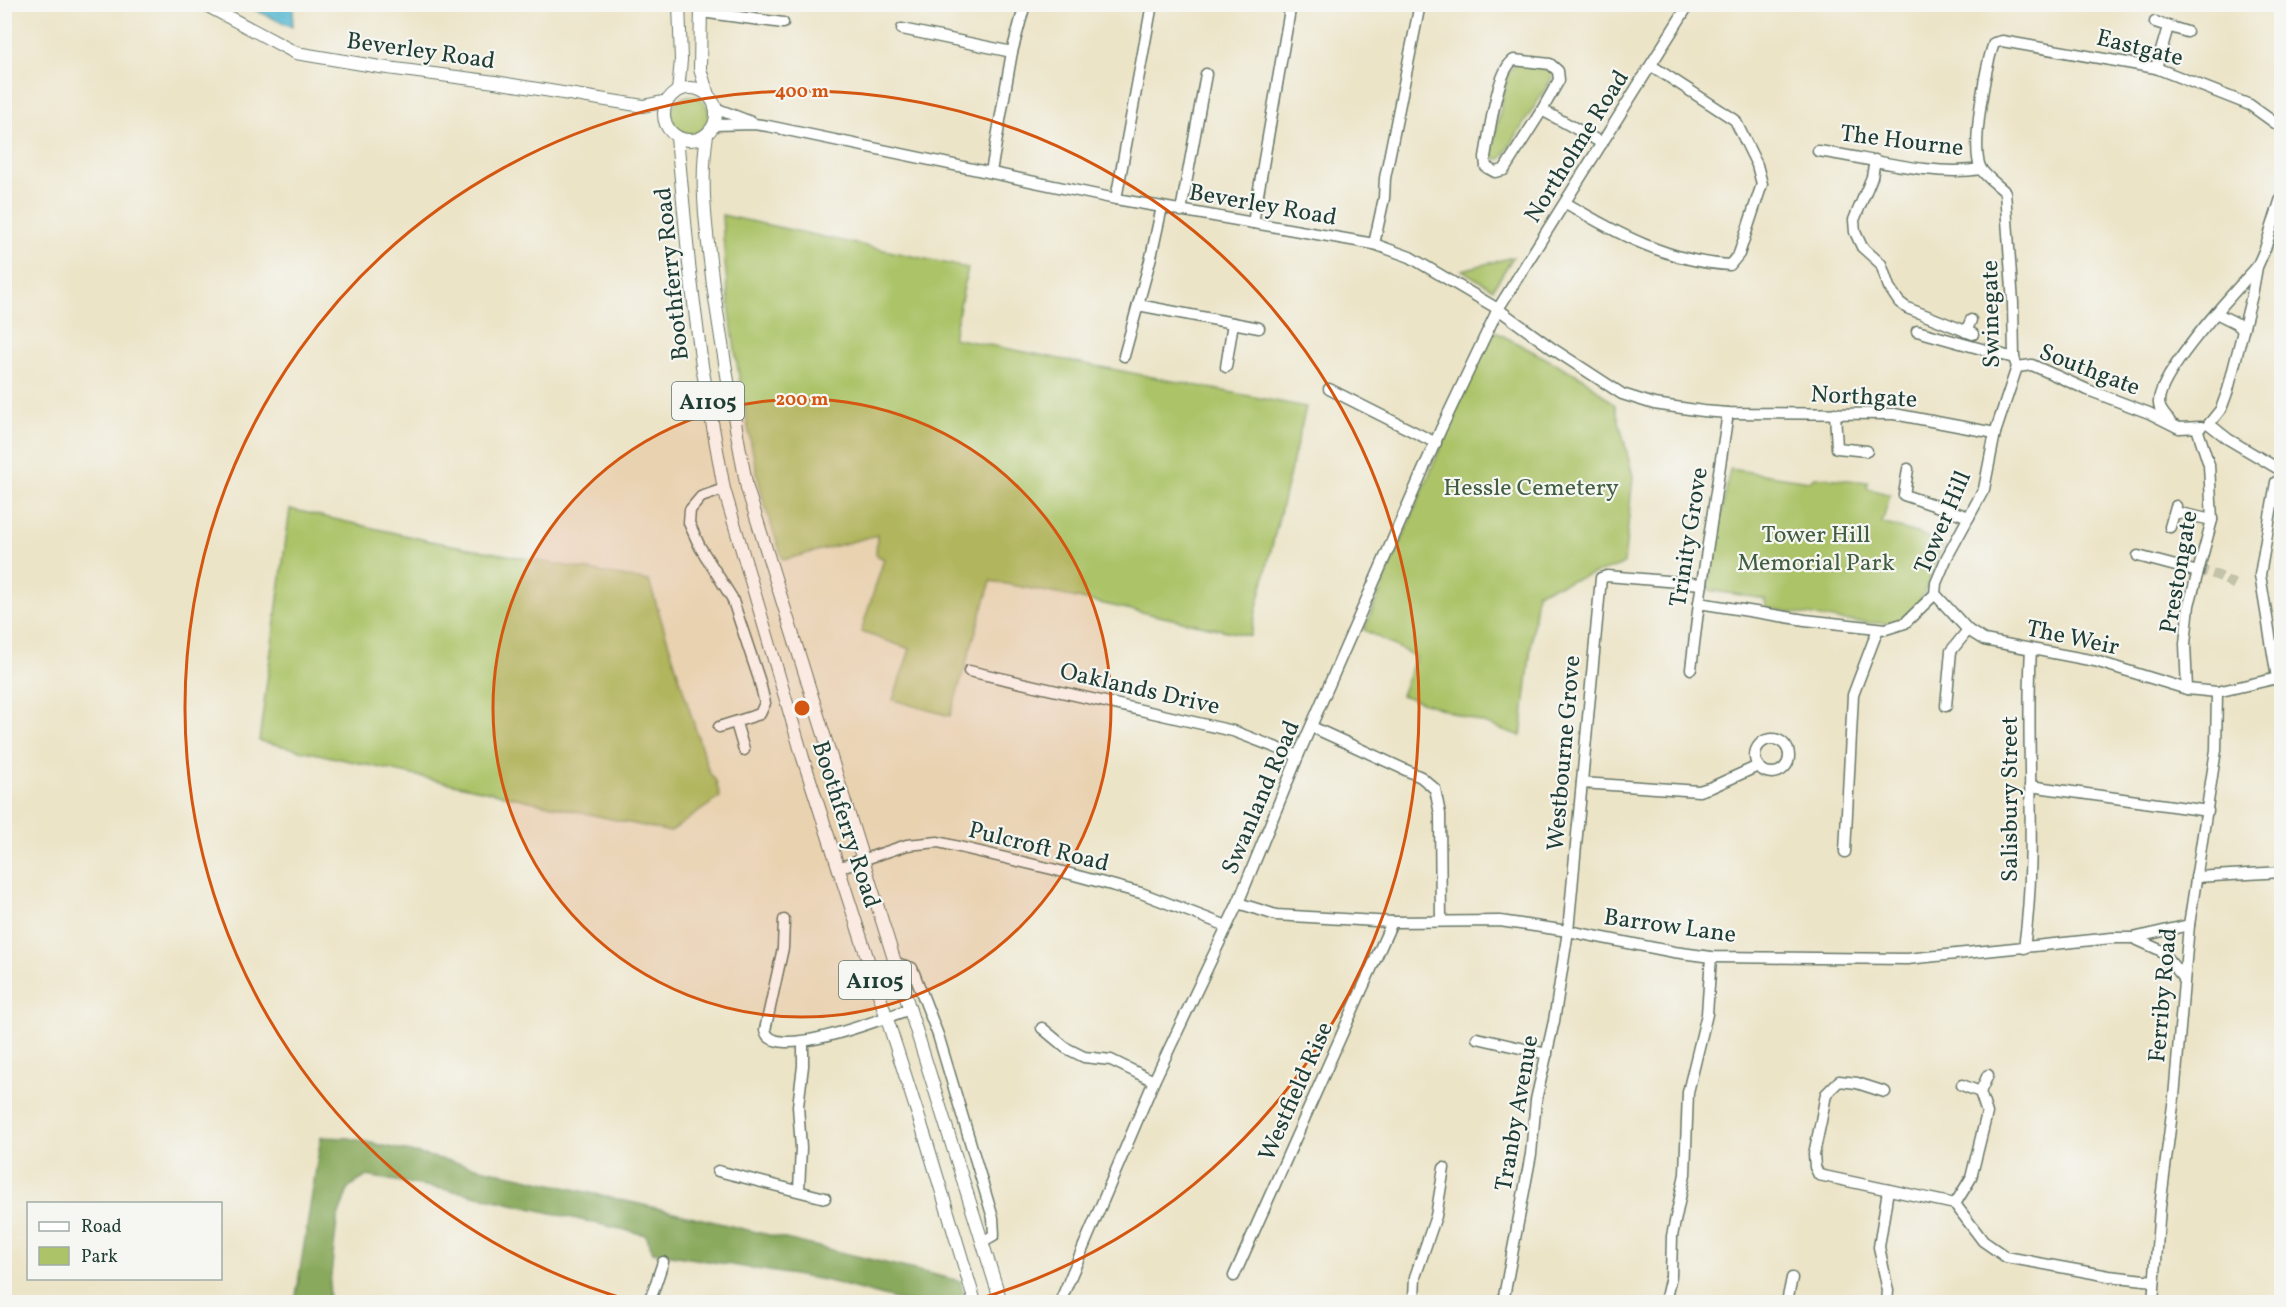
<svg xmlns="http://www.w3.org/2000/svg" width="2286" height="1307" font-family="Vollkorn,serif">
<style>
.green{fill:#acc368;stroke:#66804e;stroke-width:1.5}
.forest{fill:#89a95c;stroke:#547348;stroke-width:1.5}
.water{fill:#50b5cf;stroke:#387982;stroke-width:1.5}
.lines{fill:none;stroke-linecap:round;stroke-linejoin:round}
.minor-tunnel{stroke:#c3c3aa;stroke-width:10;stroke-dasharray:10 5;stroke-linecap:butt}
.minor-casing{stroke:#677767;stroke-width:13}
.major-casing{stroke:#677767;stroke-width:14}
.minor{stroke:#fff;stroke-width:10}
.major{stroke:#fff;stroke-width:12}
.ring{fill:none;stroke:#d45610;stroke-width:3}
.labels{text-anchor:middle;stroke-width:4.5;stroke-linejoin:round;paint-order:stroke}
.shield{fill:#f6f6f2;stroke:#60746d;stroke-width:1.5}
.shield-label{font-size:22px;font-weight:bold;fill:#1f3d34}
.street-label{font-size:24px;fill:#1f3d34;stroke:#f6f6f2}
.park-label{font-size:24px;fill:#425e41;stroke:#f6f6f2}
.centre{fill:#d45610;stroke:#f6f6f2;stroke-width:3}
.ring-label{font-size:18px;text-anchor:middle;font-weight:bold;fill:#d45610;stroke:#f6f6f2;stroke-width:4.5;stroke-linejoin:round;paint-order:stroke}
</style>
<rect width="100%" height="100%" fill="#f6f6f2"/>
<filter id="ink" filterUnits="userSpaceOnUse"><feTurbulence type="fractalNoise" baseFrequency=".0167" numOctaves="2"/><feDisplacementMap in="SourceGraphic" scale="12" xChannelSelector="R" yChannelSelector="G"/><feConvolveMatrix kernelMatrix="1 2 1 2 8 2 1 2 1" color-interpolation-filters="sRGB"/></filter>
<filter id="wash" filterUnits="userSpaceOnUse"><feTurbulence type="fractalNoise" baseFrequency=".008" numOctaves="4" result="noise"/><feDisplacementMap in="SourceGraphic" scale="24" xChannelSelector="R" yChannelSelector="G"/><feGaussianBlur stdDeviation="1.35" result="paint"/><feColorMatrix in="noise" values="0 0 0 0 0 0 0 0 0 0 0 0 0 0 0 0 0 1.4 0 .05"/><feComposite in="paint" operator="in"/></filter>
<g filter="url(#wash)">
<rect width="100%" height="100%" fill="#ece4c7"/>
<g class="green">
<path d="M1517 63 1551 70 1552 78 1503 157 1500 159 1492 158V150L1508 73Z"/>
<circle cx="690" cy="115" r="19"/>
<path d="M722 215 968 268 953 338 1306 407 1250 636 1077 598 991 581 950 716 893 700 910 649 861 632 884 559 876 555 877 535 783 560C775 534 764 508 759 482 740 395 726 304 722 215Z"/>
<path d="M1513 257 1493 289 1462 270Z"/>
<path d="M1490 329 1583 378 1615 405 1633 476 1624 564 1537 592 1521 736 1401 695 1416 657 1364 630Z"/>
<path d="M1730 469 1809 481 1815 477 1868 482 1867 488 1890 495 1882 523 1920 534 1943 544C1935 566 1921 615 1896 623 1891 624 1883 623 1878 623 1840 622 1803 614 1766 608L1765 599 1709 590 1708 585Z"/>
<path d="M290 509 430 541 649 581 709 772 716 781 720 797 670 832 259 741Z"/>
</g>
<path class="forest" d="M321 1137 349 1138 665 1210 960 1281 966 1302H906L824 1280 653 1252 646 1235 465 1193 367 1176 349 1187 337 1220 328 1302H295Z"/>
<path class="water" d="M244 5H294L292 27Z"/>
</g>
<g filter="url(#ink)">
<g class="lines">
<path class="minor-tunnel" d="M2198 569 2219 576 2237 586"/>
<defs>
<g id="minor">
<path d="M701 12 783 23"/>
<path d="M2155 22 2187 32"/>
<path d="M902 29 1012 52"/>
<path d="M2156 68 2168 27"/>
<path d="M715 108 751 122"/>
<path d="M1542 110 1559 80 1558 71 1550 64 1514 60C1497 69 1489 136 1485 157L1486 167 1495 172 1504 170 1542 110 1602 143"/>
<path d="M714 125 754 124 768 126 1116 199 1374 244 1410 257 1498 309 1553 349 1622 394 1654 404 1703 411 1728 413 1894 414 1995 433"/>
<path d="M1818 151C1869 158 1932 177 1981 169"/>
<path d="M1875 160 1872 177 1854 220 1855 232 1862 247 1881 264 1889 287 1899 302 1907 308 1973 334"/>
<path d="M991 172 1012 52 1025 4"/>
<path d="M1116 199 1152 4"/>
<path d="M1566 203C1617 234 1670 262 1730 265L1739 254 1762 184 1757 165 1735 120 1652 66"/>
<path d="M1181 211 1206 74"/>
<path d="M1253 223 1291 4"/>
<path d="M1374 244 1384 198 1385 178 1420 4"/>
<path d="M1138 305 1259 328"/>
<path d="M2216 313 2236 323 2243 330"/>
<path d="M1917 331 2014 358"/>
<path d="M1966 332 1971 320"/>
<path d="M1124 356 1151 257 1162 207"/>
<path d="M1226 367 1233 323"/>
<path d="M2017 367 2032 365 2088 390 2149 413 2179 428 2201 427"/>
<path d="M1329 389 1436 443"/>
<path d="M1835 413 1837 448 1867 451"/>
<path d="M2169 420C2163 414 2158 408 2159 400 2162 370 2234 292 2256 268"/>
<path d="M2209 424 2221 409 2228 390 2252 295 2257 267 2265 249 2282 195"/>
<path d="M2209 424 2228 439 2282 471"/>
<path d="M1908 469 1904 495 1969 517"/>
<path d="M2276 482 2260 575 2277 678"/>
<path d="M2175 512 2212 520"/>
<path d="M2170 527 2176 506"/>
<path d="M2138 556 2198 572"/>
<path d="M1935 594 1968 630 1984 640 2095 661 2187 689 2217 692 2282 677"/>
<path d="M1699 603 1805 620 1886 629 1905 623 1935 594 1936 583 1947 557 1984 489 1995 433 2017 367 2014 358 2013 303 2005 192C1998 185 1986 177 1981 169 1970 149 1986 65 1994 43L2002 41 2156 68 2250 105 2282 128"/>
<path d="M1691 669 1699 603 1728 413"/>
<path d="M969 671 1233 731 1298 756"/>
<path d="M2187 689 2185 644 2189 605 2212 520 2209 465 2197 428"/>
<path d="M1946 706 1951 651 1968 630"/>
<path d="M736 723 744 750"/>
<path d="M719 727 760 714 765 703 759 679 732 598 700 547 689 523 690 510 701 497 724 489"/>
<path d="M1312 727 1421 777 1435 789 1440 814 1441 921"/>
<circle cx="1772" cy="756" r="17"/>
<path d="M1582 783 1699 791 1712 787 1758 766"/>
<path d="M2030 786 2208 811"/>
<path d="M1845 852 1853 695 1878 629"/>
<path d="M838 868 907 845 938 842 1052 869 1141 893 1227 926"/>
<path d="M2196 877 2282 872"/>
<path d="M1238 903 1276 915 1392 922 1500 921 1568 931 1674 952 1711 957 1907 959 2112 938H2133L2189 925"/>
<path d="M784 920 783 948 765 1030C772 1064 888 1016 910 1009"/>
<path d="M2133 938 2160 950 2184 978"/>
<path d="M2024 948C2038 849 2025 749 2031 649"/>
<path d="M896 963 912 968 938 1035 993 1218 994 1235 982 1242"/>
<path d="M1042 1028 1066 1048 1084 1057 1111 1060 1154 1081"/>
<path d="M1477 1038 1547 1054"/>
<path d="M1962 1085 1980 1092 1988 1075"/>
<path d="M1885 1092 1857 1083 1839 1081 1826 1094 1821 1121 1814 1154 1815 1167 1819 1175 1955 1204 1983 1241 2006 1257 2109 1276 2154 1281"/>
<path d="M718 1171 825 1198"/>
<path d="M799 1190 801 1148 798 1106 803 1066V1042"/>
<path d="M1955 1204 1971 1178 1987 1113 1980 1092"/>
<path d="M1234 1276 1392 922"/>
<path d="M647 1302 653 1292 663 1262"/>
<path d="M1060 1302 1154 1081 1238 903 1298 756 1441 429 1498 309 1689 4"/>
<path d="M1420 1302 1414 1298 1415 1277 1436 1216 1444 1168"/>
<path d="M1503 1302 1531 1154 1536 1100 1554 1021 1568 931 1601 578 1607 576 1702 584"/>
<path d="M1665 1302 1671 1276 1672 1236 1685 1174 1688 1092 1707 1014 1711 957"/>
<path d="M1787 1302 1792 1278"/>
<path d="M1887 1302 1888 1291 1879 1247 1888 1190"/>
<path d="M2153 1302 2160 1207 2174 1097 2189 925 2216 750 2217 692"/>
</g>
<g id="major">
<path d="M204 4 296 53 380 67 495 82 643 106 667 101"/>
<path d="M701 4 700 69 708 95"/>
<circle cx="690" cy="114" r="26"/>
<path d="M678 91 681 60 679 4"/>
<path d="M707 135C699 185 707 235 713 285 723 353 734 420 747 488L1001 1302"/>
<path d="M677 137 689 264 702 366 724 489 803 758 927 1143 975 1302"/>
</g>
</defs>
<use href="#minor" class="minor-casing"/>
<use href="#major" class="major-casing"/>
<use href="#minor" class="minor"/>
<use href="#major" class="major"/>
</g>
</g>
<circle cx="802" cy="708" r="309" fill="#d45610" fill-opacity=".12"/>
<g class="ring">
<circle cx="802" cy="708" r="309"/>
<path d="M632 1301A617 617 0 1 1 972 1301"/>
</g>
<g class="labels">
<g class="shield">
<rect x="672" y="382" width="72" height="38" rx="4.5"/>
<rect x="839" y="961" width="72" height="38" rx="4.5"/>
</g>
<g class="shield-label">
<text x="708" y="409">A1105</text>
<text x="875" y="988">A1105</text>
</g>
<g class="street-label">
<text transform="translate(2140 47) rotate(14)" y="8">Eastgate</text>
<text transform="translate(421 50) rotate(8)" y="8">Beverley Road</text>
<text transform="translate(1902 140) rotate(7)" y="8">The Hourne</text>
<text transform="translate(1576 146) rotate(-58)" y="8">Northolme Road</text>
<text transform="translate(1263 204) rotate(10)" y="8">Beverley Road</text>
<text transform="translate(671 274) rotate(-96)" y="8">Boothferry Road</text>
<text transform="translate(1990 314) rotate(-91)" y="8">Swinegate</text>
<text transform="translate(2090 369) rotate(21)" y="8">Southgate</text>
<text transform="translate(1864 396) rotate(3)" y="8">Northgate</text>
<text transform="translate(1942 522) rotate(-67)" y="8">Tower Hill</text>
<text transform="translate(1688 537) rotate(-81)" y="8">Trinity Grove</text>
<text transform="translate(2178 572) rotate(-80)" y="8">Prestongate</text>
<text transform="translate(2073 637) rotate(12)" y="8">The Weir</text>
<text transform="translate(1140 688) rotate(13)" y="8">Oaklands Drive</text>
<text transform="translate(1563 753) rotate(-85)" y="8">Westbourne Grove</text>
<text transform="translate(1260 797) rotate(-67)" y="8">Swanland Road</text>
<text transform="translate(2009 799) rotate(-90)" y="8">Salisbury Street</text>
<text transform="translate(847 824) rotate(72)" y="8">Boothferry Road</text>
<text transform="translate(1039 846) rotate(14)" y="8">Pulcroft Road</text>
<text transform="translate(1670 925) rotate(8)" y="8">Barrow Lane</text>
<text transform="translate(2162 995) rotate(-85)" y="8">Ferriby Road</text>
<text transform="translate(1295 1091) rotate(-66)" y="8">Westfield Rise</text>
<text transform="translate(1516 1113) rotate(-80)" y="8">Tranby Avenue</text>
</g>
<g class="park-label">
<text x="1531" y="495">Hessle Cemetery</text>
<text x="1816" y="542">Tower Hill<tspan x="1816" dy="28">Memorial Park</tspan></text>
</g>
</g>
<circle cx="802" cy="708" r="9" class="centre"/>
<g class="ring-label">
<text x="802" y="97">400 m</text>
<text x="802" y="405">200 m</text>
</g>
<rect width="2286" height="1307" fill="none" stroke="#f6f6f2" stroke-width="24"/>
<rect x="27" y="1202" width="195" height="78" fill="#f6f6f2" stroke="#a0aca6" stroke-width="1.5"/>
<rect x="39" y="1222" width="30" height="9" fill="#ffffff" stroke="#a0aca6" stroke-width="1.5"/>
<text x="81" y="1232" font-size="18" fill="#1f3d34">Road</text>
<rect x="39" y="1247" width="30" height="18" fill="#acc368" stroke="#a0aca6" stroke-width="1.5"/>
<text x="81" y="1262" font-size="18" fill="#1f3d34">Park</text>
</svg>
